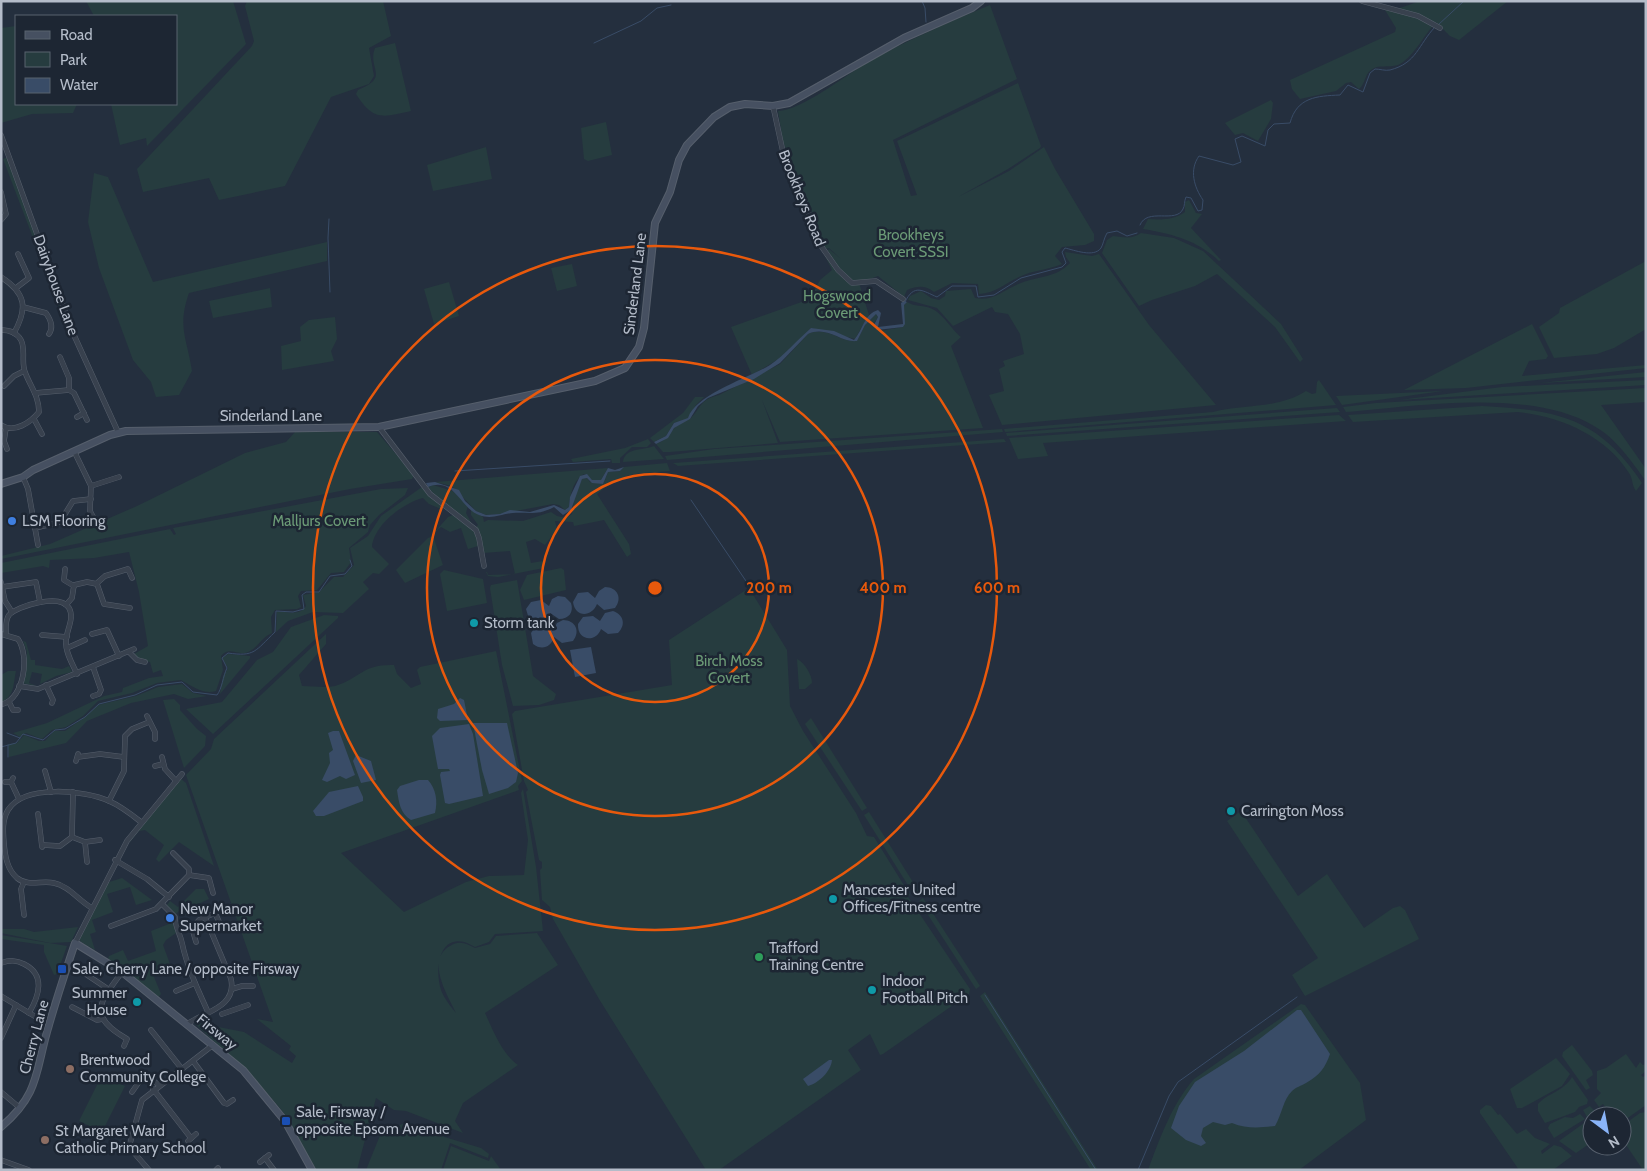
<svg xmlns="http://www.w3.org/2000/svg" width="1647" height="1171" font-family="Cabin,sans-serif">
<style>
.green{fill:#263c3f}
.water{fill:#394c67}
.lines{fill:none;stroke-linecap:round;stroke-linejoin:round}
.stream{stroke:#394c67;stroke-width:1}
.street-casing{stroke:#565f6c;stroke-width:5.5}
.secondary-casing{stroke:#565f6c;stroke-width:8}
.street{stroke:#38414e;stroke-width:4.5}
.secondary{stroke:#465061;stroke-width:6}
.ring{fill:none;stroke:#e8590c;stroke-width:2.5}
.shop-dot{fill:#3f7fe0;stroke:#1d2633;stroke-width:2}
.culture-dot{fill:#0f9aa8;stroke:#1d2633;stroke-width:2}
.leisure-dot{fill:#2e9e5b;stroke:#1d2633;stroke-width:2}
.transit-dot{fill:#1a4fb4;stroke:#1d2633;stroke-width:2}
.education-dot{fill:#8d6e63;stroke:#1d2633;stroke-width:2}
.labels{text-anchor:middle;stroke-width:5;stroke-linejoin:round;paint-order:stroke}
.street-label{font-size:15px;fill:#b4bcc9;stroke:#1d2633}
.park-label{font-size:15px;fill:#6b9a76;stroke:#1d2633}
.poi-label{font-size:15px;fill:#b4bcc9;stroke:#1d2633;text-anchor:start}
.centre{fill:#e8590c;stroke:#1d2633;stroke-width:2.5}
.ring-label{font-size:15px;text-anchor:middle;font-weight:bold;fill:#e8590c;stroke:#1d2633;stroke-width:5;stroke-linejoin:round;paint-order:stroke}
</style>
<rect width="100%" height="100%" fill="#242f3e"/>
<g class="green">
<path d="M86 1H233L246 44 147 146 146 138 120 145 111 104H176V16H94Z"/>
<path d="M247 1H383L391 36 369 48 374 76 369 84 331 97 285 186 219 200 209 178 143 192 137 169 252 46 254 41 245 6Z"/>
<path d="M1420 1H1508L1459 40 1450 36 1436 22C1424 35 1413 58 1398 65 1389 68 1378 64 1371 70 1364 75 1366 83 1359 89L1351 82 1346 83 1336 91 1300 99 1292 89 1290 80 1395 32 1396 28 1385 10 1400 8Z"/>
<path d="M990 5 1017 79 893 140 911 196 917 195 897 141 1018 83 1041 146 1040 148 1008 169 958 197 1009 171 1044 147 1055 169 1094 234V241L1085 245 1062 247 1055 256 1062 264C1048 270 1033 270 1019 277 1005 283 996 293 979 294L978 284 952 283 934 292C925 285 918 286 907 290L904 297 878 276 859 283 869 315 855 339 811 328 782 357 752 375 731 327 810 299 820 280 832 270 824 254 829 249 841 259 829 248 825 249 808 202 783 142 778 111C802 110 843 77 865 64 905 41 947 23 990 5Z"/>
<path d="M16 26V104H77L73 113 32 114 1 123V28Z"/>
<path d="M395 43 411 111C383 117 374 122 356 94L358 90C391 77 367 69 375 48Z"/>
<path d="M1271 100 1273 103 1271 119 1258 141 1243 133 1235 135 1225 123Z"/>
<path d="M606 122 612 155 588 161 584 159 581 128Z"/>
<path d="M486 147 492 179 433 191 427 165Z"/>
<path d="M8 157 71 335 68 337 51 285 3 159Z"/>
<path d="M94 173 108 177 153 282 327 242V261L189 293C177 327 187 338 192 371L179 395 156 397 151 382 133 360 99 268 88 222Z"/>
<path d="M1189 200 1196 213 1202 214 1191 228 1221 260 1219 261C1197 240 1172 234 1143 229L1148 219C1160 220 1174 220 1185 212V202Z"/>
<path d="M1141 233 1174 238 1203 251 1281 324 1303 359 1300 362 1275 327 1217 274 1195 286 1152 300 1139 306 1102 253 1107 240 1113 236C1125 237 1130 240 1141 233Z"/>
<path d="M1065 252 1092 256 1099 254 1149 325 1216 405 1002 425 989 395 1004 391 999 369 1005 366 1003 361 1024 354 1020 334 1008 314 995 312 992 307 953 326 937 308 908 300 910 296 921 291 931 298 939 300 945 296 946 291 971 289 975 298C994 302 1004 289 1021 283 1039 276 1056 278 1070 263L1066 257Z"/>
<path d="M1646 261V329L1614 348 1597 354 1554 358 1539 327 1559 313 1560 308Z"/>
<path d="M572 264 577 286 557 291 551 268Z"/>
<path d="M449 282 459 316 434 324 424 289Z"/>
<path d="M270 288 272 307 213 318 209 301Z"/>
<path d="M907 302C915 307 922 305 930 308 942 312 951 329 961 337L951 346 983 428 780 442 762 400 778 443 670 452H663L656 444C670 439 668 432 679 424 682 422 687 421 690 419 702 407 699 400 719 395L780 364 808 334C826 325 841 343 857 341L865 325 876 314 878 317 874 323 880 331 903 327 904 305Z"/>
<path d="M335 317 337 339 331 351 334 361 282 370 281 346 301 341 300 327 309 320Z"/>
<path d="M1532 324 1548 356 1546 359 1529 361 1522 376 1646 365V368L1466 388 1404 390Z"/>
<path d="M1646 372V377L1540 383Z"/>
<path d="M1319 380 1336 405 1005 432 1004 429 1213 412C1244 404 1278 409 1306 391L1312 394 1316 393 1317 382Z"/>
<path d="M1646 380V385L1399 400 1502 387Z"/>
<path d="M1646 388V402L1601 405 1646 469V481C1631 461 1616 438 1594 426 1530 388 1418 406 1346 412L1343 407 1376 403Z"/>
<path d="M1443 391 1342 405 1336 396Z"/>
<path d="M695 397H704L696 405 688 419 674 423 666 436 654 442 650 438 683 413Z"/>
<path d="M1482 406C1557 410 1598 417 1642 483L1636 491C1632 486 1633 479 1629 473 1606 436 1560 416 1518 412L1353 422 1348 415Z"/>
<path d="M1337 408 1340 412 1007 436 1006 433Z"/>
<path d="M1339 415 1346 421 1043 443 1048 456 1018 459 1009 438Z"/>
<path d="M1002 429 1003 432 667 460 665 456 714 449Z"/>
<path d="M295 432H377L414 475 412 479 350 489 1 559V556L50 544 137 506 245 453 286 442Z"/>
<path d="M648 439 651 443 647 447H632L620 458V463H612L611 459 573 462 571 459 625 448Z"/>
<path d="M1004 439 1006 442 678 466 673 463Z"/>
<path d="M654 446 664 459 623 462C625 447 642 451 654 446Z"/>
<path d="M667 463 670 471C635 474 625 471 597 494L629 544 631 554 627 557 604 520 574 526 573 522 555 521 557 529 545 545 535 539 526 542 531 563 543 561 544 568 498 577 488 576 486 572H487L488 575 515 574 510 551 483 553 475 528 478 525 471 515V509L483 517 484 522 488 520 523 521 551 512 557 516 566 518 572 514 574 498 582 479 587 478 590 482 603 484 608 472 620 471 624 467Z"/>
<path d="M608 468 601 480H592L584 474C573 480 570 496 569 507L565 510 559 505 553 504 500 514 486 515 476 511 452 486 435 482Z"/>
<path d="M433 485 456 492 468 506 466 513 473 526 436 496 428 487Z"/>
<path d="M422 487 442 507 441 509 429 504 423 498C403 503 374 525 372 547L389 564 379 574 373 573 363 582 369 589 343 613 313 612 288 621 276 632 277 611C287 612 300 616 306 606L303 595 319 592 334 577H343L354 565 350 548 368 536 381 516Z"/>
<path d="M408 488 405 495 379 515 370 525 368 532 349 548 351 562 344 572 331 573 317 590 301 591 298 596 301 607 297 609 275 610 271 617 272 633C262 637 259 646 250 651 239 658 230 645 221 656L223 670 216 691C203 695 192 686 181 680L157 683 132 693 98 701 83 716 66 727 52 730 42 739 26 733 20 737 13 733 47 723 104 696 122 692 123 688 149 678 163 676 161 670 153 673 150 662 139 660 134 654 148 646 139 592 129 552 94 558 50 560 49 568 43 566 1 573V563L170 529 174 535 176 534 173 528 381 489Z"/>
<path d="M453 515C465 521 479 531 478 546L468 549 461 528 450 532 441 527 433 534 448 517Z"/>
<path d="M433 536 443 565 405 583 396 570 428 538Z"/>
<path d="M561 568 564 570 566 590 524 600 520 590 527 575Z"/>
<path d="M444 570 483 579 487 603 447 611 440 574Z"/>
<path d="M517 580 533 676 556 694 554 700 539 705 513 706 502 665 490 588 491 585Z"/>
<path d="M749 588 787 650 790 706 803 731 856 813 867 836 874 837 910 895 908 897 915 907 970 989 969 994 883 1054 880 1055 870 1034 848 1050 861 1070 719 1170H706L599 999 553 919 550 907 542 900 540 870 542 868V862L539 860 526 792 528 790 524 781 512 714 515 711 672 685 669 640Z"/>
<path d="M324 615 338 616V618L213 734 186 709 222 702 257 660 273 652 291 627Z"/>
<path d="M326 634V644L299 675 302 686C313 686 325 688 335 686 361 678 362 664 394 665L397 674 411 688 421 684 417 670 420 667 496 651 522 781 518 786 519 790 341 853 404 912 466 882 489 876 524 875 528 840 521 793 523 789 536 867 543 931 495 934 489 942 475 947C442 927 433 964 441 990 444 998 451 1007 456 1013 448 996 425 960 450 946 459 940 466 943 475 948L490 944 496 936 537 933 558 965 485 1013C493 1030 502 1054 518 1065L463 1103 455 1121 463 1133 406 1111 394 1110 376 1098 357 1170H313L288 1119 279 1107 252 1076 193 1022 244 1032 292 1063 296 1056 289 1050 291 1046 257 1019 273 1022 186 775 211 749 214 739Z"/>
<path d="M23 641 26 642 31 660H35V665L62 669 69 666 72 672 56 676 40 684 42 674 32 672 29 683 37 686 22 683 27 652Z"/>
<path d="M228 654 250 656V658L220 694 223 676 228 668 222 658Z"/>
<path d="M797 659C805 663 812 675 812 683L805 689H799Z"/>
<path d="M8 671H16C13 685 15 695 1 703V675Z"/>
<path d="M182 684 193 693 207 696 188 699 174 694 131 703 87 721 66 743 9 757 8 744 17 743 24 735 39 741H45L54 731H65L85 717 98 705 136 696 158 687Z"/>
<path d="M174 699 180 705V710L197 729 206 736 205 746 184 768 163 700Z"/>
<path d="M811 718 867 808 862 811 805 724Z"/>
<path d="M181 779 186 783 214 866 179 842 159 862 156 859 164 845 145 830 139 831 130 842 129 841 142 822Z"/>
<path d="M1241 811 1298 896 1327 874 1364 928 1393 908 1400 906 1405 910 1419 939 1305 996 1292 975 1318 958 1227 821Z"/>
<path d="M869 812 921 895 916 898 864 815Z"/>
<path d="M122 878 152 900 136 905 130 887 107 894 113 912 92 920 96 932 90 934 95 950 81 942 79 938 106 883Z"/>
<path d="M196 889H204L209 899 196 905 185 915 180 910 176 914 166 906 170 901 178 907Z"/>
<path d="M923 898 980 986 976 989 919 901Z"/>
<path d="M174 922 176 933 166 940 163 945 170 964 152 972 161 994 158 998 108 959 109 956 123 950 128 961 156 951 151 931Z"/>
<path d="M78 927 71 942 50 943 1 933V929H24L34 932Z"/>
<path d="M1 935 67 946 57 974 54 975 44 952V945L1 939Z"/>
<path d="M985 992 1098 1170H1091L980 996Z"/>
<path d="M1301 1004 1305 1005 1360 1083 1366 1120 1299 1170H1148C1160 1138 1172 1104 1194 1079Z"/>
<path d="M1572 1045 1592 1071 1593 1075 1586 1080 1590 1088 1586 1090 1562 1056 1563 1052Z"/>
<path d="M1626 1054 1636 1068 1640 1062 1643 1065 1646 1064V1071L1641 1075 1643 1077 1646 1075V1105L1622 1122V1116L1617 1109 1605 1115 1606 1108 1603 1104 1599 1107 1594 1100 1601 1093 1597 1089V1071L1606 1068Z"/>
<path d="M1556 1058 1570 1074 1562 1086 1522 1108H1517L1510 1089Z"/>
<path d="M102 1075 125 1086 102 1132 79 1121Z"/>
<path d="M1572 1077 1588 1100 1587 1104 1579 1107 1575 1112 1545 1123 1538 1111V1104C1549 1092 1563 1092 1572 1077Z"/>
<path d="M1486 1105 1491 1106 1498 1115 1500 1114 1517 1134 1526 1129 1535 1138 1550 1144 1541 1151 1542 1154 1554 1145 1561 1147 1572 1156 1553 1170H1519L1480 1113V1110Z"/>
<path d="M1590 1106 1599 1116H1592V1142L1576 1153 1559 1141 1587 1121 1591 1124 1583 1110Z"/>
<path d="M1646 1112V1170H1643L1622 1139V1126L1640 1113Z"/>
<path d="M1580 1114 1585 1119 1554 1138 1548 1128 1550 1124 1565 1117 1573 1118Z"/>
<path d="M407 1122 441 1136 481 1148 489 1154 488 1158 450 1143 441 1170H366L381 1133Z"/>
<path d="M451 1146 489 1161 491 1156 501 1170H443Z"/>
</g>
<g class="water">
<path d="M904 301 907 302 904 305 905 324 903 327 877 330 874 325 878 317 876 314 865 325 857 341C841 343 827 325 808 334L780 363 754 379 708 398 698 406 690 419 674 428 668 438 656 444 654 442 666 436 674 423 688 418C696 394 747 379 770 365 785 355 797 340 811 328L834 331 854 340C863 330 864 314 878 310L881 313 878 327 903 324 901 303Z"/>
<path d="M624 467 620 471 608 472 603 484 592 483 587 478 582 479 571 510 563 515 554 507C537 516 529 512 513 513 500 514 492 520 479 515 461 509 454 476 428 487L426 483 435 482 459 490 465 501 476 511 486 515 500 514 510 510 530 512 554 505 565 510 569 507 570 497 580 476 587 474 592 480H601L608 468 615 470Z"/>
<path d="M605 587C617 587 623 598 615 608L604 610 597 604C592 617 575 618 573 602L578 593 588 592 595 598 599 591Z"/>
<path d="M558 596 565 597 571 603C574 612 569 619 559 619L550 613C546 623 538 627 529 619L526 609 531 602 541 600 549 606 552 599Z"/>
<path d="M613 611C624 615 626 625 618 633L608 634 601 629C596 643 577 641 578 624L583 617 593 616 600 621 605 613Z"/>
<path d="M563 620C575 620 581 631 573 641L562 643 554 637C551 647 542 651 533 644L531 633 536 626 546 625 553 631 557 623Z"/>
<path d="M591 647 596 673 575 677 570 650Z"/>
<path d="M460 698 464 700 468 720 440 721 437 718 438 709 454 704Z"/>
<path d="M473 723H507L518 773 516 782 508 788 489 794 482 770Z"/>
<path d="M469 724 473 734 483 796 449 804 445 803 440 775 441 772 450 771 449 769H438L432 736 440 728Z"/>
<path d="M333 731H339L355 775 346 779 340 776 327 782 322 780 330 763 329 753 333 750 328 733Z"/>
<path d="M356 755 371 761 376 780 361 783 353 761Z"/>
<path d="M419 780H428C436 789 438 801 435 813L411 820C400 813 399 803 397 790L400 786Z"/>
<path d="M358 786 363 797V801L324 816H316L313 811 329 792Z"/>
<path d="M1297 1010H1301L1305 1016 1330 1054C1325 1068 1320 1075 1306 1083 1301 1086 1296 1087 1292 1091 1283 1100 1282 1114 1275 1126 1259 1128 1247 1129 1232 1123L1225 1125 1213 1122 1203 1128 1201 1136 1206 1143 1201 1146 1186 1140 1171 1128 1179 1106 1195 1082 1244 1051Z"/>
<path d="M829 1060H832C831 1071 819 1083 808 1086L803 1079Z"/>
</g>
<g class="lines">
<g class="stream">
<path d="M922 1 925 8 926 22"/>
<path d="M1438 25 1464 1"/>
<path d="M594 43 641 21 657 8 671 5"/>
<path d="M329 219 328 238 330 292"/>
<path d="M1140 225C1147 207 1176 224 1183 209 1185 206 1184 201 1186 197L1191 198 1198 211 1202 210 1203 200C1194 187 1189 170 1199 156L1233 165 1241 162 1235 139 1242 136 1265 146 1268 130 1274 124 1290 123C1297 97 1317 96 1340 95L1348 85 1363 92 1370 73 1375 69C1380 69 1385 71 1390 70 1417 63 1418 45 1435 27"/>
<path d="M905 302C914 283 923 291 937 297L952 286H976L978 297 994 295 1021 278 1062 267 1066 263 1062 252 1065 248C1074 250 1094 258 1101 248 1103 245 1104 238 1107 233L1117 231 1127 236 1137 233"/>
<path d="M455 471 610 461"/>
<path d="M691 500 748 584"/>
<path d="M7 733 20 738"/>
<path d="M8 745V757"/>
<path d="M1 747 16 743 23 734 43 740 55 730 65 729 85 717 99 704 135 695 157 685 182 682 193 692 217 695C222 689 223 676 227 668L222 658 228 653C255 657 255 651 275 632L276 611 293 612 304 609 302 595 306 592H319L330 576 345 574 352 566 350 560"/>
<path d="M985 995 1096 1170"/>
<path d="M1138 1170 1169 1096 1178 1082 1297 997"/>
</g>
<defs>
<g id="street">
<path d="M1362 1 1418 16 1440 28"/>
<path d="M773 106 783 152 803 197 819 243 838 270 852 283 876 281 903 299"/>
<path d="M1 135 73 333 118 432"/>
<path d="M1 192 6 214 1 220"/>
<path d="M1 277C26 293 28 308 14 333"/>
<path d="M16 288 29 278 18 254"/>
<path d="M23 307 46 313C51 320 54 327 49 334"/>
<path d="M1 330C9 330 17 333 21 340 26 350 21 362 25 372 30 386 39 396 39 412 31 422 14 434 1 425"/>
<path d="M60 357 69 378V390"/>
<path d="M4 386 14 376 24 371"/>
<path d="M35 393 69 390 74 393 87 420"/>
<path d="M77 417 84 413"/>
<path d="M34 419 42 434"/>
<path d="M379 427 430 494 476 530 479 538 484 566"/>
<path d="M6 428 4 441 7 449"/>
<path d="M74 451 91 486 90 511 98 526"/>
<path d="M23 477 28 489 38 545"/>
<path d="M91 486 119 477"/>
<path d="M35 528 60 522 73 501 91 499"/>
<path d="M65 569 64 580 74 586"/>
<path d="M1 582 5 601 12 612"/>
<path d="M96 584 105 576 128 569 132 578"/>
<path d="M2 587 36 582 40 602"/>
<path d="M66 605 72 598 74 585 87 582 97 584 104 604 130 608"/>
<path d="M1 634 18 639C30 657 24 697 3 704"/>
<path d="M6 634C6 628 5 620 9 615 17 606 60 593 69 608 75 618 66 631 66 641 65 652 73 665 77 674"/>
<path d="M92 634 107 630 119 656"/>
<path d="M42 635 67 637"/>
<path d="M67 648 85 640"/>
<path d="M129 652 137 660 145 662"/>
<path d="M93 667 101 690 99 694 93 696"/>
<path d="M46 685 53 700 52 703"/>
<path d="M19 686 38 689 134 649"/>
<path d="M9 702 13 710H18"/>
<path d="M147 716 155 732V739"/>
<path d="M78 757 100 754 124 757"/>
<path d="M162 757 165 769 176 781"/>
<path d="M76 761 78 754"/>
<path d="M155 766 163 764"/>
<path d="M45 771 51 792"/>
<path d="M5 782H11L13 778"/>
<path d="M11 782 19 799"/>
<path d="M109 801 124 771 125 736 132 729 149 722"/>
<path d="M38 814 42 847"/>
<path d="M72 837 85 842 100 840"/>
<path d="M85 842 87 862"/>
<path d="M43 845 60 846 72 837 73 792"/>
<path d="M115 860 147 879 169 897"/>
<path d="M189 875 209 878 213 893"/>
<path d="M162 904 175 917C175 927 180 933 182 943 187 967 198 990 208 1012"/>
<path d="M92 908C79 901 69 886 54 883 42 880 28 887 17 878 7 869 5 856 4 843 3 832 2 820 8 810 24 784 85 790 109 801 121 806 131 814 141 822"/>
<path d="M24 915 21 889 24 882"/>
<path d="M111 926 156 909 189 875V869L173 853"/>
<path d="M196 942 192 928 199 920 215 913 222 928H226"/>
<path d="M75 943 127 841 182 774"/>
<path d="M1 963C10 960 16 960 24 964 46 975 39 996 29 1013"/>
<path d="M122 972C99 1003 87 1016 127 1039L124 1046"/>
<path d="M87 975 108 989"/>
<path d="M232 989 242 986H253"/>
<path d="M176 991 195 983"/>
<path d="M1 996 41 1020"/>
<path d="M72 1007 97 1020 103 1019"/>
<path d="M222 1014 248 1005"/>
<path d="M187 1024C205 1012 237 1007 231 979L205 917"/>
<path d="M151 1030 182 1069"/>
<path d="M1 1038 16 1005"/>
<path d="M193 1061 224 1103 227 1104 233 1100"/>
<path d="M153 1089 191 1138"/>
<path d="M1 1092 20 1108"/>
<path d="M132 1092 139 1082 148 1077 159 1085"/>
<path d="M188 1141 196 1134"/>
<path d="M265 1158 274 1170"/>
<path d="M1 1160 29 1170"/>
<path d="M260 1162 269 1155"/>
<path d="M149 1170 129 1147 142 1100 213 1045"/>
<path d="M216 1170 218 1168"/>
</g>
<g id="secondary">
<path d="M1 484 23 477 33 470 110 435 126 431 379 427 595 381 625 368 639 347 644 328 655 223 670 192 679 160 687 145 714 117 730 107 745 104 773 106 789 103 904 38 972 8 981 1"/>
<path d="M1 1127C41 1093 35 1070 49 1025 57 997 66 970 75 943L122 972 243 1070 285 1121 312 1170"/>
</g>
</defs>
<use href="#street" class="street-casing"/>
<use href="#secondary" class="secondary-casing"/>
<use href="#street" class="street"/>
<use href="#secondary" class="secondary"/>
</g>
<g class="ring">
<circle cx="655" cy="588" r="114"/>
<circle cx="655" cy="588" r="228"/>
<circle cx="655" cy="588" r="342"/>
</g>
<g class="shop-dot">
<circle cx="12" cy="521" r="5"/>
<circle cx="170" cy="918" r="5"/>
</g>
<g class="culture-dot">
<circle cx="474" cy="623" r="5"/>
<circle cx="1231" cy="811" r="5"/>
<circle cx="833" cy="899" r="5"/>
<circle cx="872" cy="990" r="5"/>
<circle cx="137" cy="1002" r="5"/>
</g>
<circle class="leisure-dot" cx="759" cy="957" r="5"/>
<g class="transit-dot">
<rect x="57" y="964" width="10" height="10" rx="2.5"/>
<rect x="281" y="1116" width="10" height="10" rx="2.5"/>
</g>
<g class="education-dot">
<circle cx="70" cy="1069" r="5"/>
<circle cx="45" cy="1140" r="5"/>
</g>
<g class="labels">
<g class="street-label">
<text transform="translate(802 198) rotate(68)" y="5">Brookheys Road</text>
<text transform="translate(635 284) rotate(-83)" y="5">Sinderland Lane</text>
<text transform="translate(56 285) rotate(70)" y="5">Dairyhouse Lane</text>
<text x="271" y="421">Sinderland Lane</text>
<text transform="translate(217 1032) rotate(39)" y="5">Firsway</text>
<text transform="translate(34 1037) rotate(-75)" y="5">Cherry Lane</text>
</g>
<g class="park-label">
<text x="911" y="240">Brookheys<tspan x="911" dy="17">Covert SSSI</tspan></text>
<text x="837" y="301">Hogswood<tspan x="837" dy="17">Covert</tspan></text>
<text x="319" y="526">Malljurs Covert</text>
<text x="729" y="666">Birch Moss<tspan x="729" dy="17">Covert</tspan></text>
</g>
<g class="poi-label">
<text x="22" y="526">LSM Flooring</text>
<text x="484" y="628">Storm tank</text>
<text x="1241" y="816">Carrington Moss</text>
<text x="843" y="895">Mancester United<tspan x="843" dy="17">Offices/Fitness centre</tspan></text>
<text x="180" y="914">New Manor<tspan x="180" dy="17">Supermarket</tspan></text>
<text x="769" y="953">Trafford<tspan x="769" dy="17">Training Centre</tspan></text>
<text x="72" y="974">Sale, Cherry Lane / opposite Firsway</text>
<text x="882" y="986">Indoor<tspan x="882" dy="17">Football Pitch</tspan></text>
<text x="127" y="998" text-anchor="end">Summer<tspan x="127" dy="17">House</tspan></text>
<text x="80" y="1065">Brentwood<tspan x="80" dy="17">Community College</tspan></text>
<text x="296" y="1117">Sale, Firsway /<tspan x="296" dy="17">opposite Epsom Avenue</tspan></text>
<text x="55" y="1136">St Margaret Ward<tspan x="55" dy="17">Catholic Primary School</tspan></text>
</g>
</g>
<circle cx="655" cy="588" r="8" class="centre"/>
<g class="ring-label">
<text x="769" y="593">200 m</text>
<text x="883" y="593">400 m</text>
<text x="997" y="593">600 m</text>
</g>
<rect width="1647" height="1171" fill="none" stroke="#b4bcc9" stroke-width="5"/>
<rect x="15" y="15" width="162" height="90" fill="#1d2633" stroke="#59626f"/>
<rect x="25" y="31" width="25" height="8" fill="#465061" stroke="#59626f"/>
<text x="60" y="40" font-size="15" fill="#b4bcc9">Road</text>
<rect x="25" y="52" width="25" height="15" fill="#263c3f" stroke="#59626f"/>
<text x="60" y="65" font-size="15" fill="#b4bcc9">Park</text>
<rect x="25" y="78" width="25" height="15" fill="#394c67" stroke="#59626f"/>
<text x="60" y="90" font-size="15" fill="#b4bcc9">Water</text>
<g transform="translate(1607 1131) rotate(148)"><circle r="24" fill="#1d2633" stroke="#59626f"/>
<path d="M0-4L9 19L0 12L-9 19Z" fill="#8ab4f8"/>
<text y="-8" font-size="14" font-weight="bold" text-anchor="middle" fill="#b4bcc9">N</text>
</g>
</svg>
